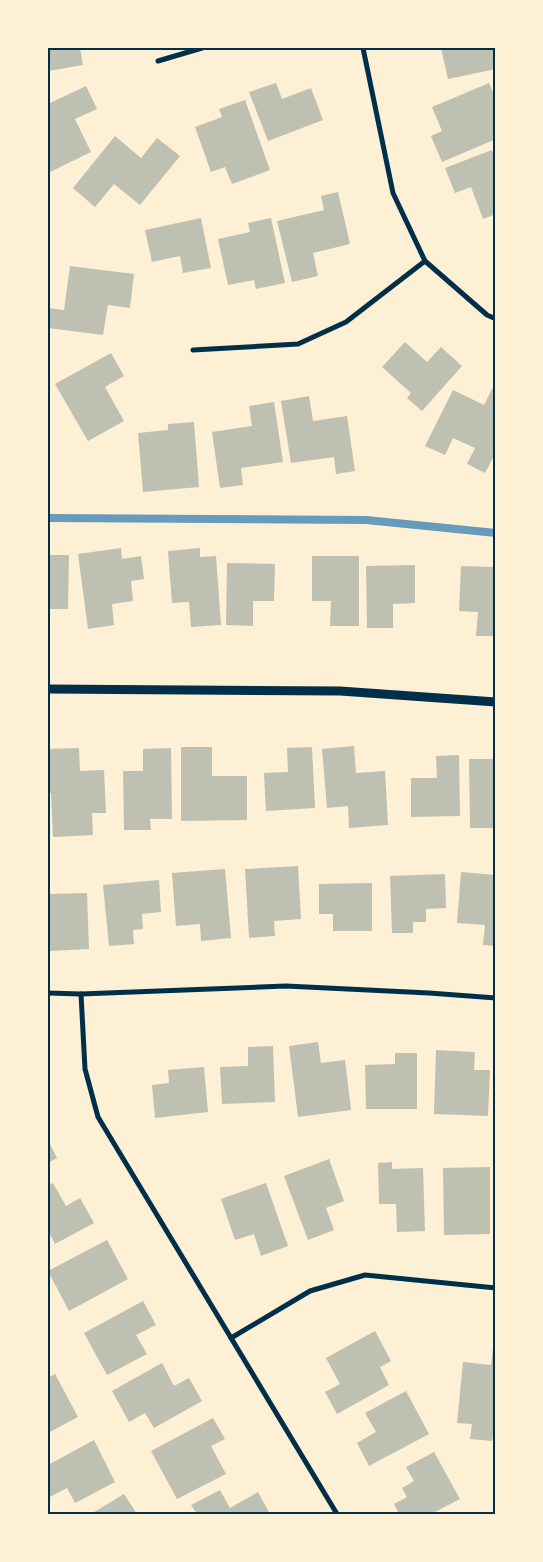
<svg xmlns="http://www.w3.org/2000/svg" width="543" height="1562" font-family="'Public Sans',sans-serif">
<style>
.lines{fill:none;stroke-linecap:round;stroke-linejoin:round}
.stream{stroke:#669bbc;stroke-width:8}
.building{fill:#bec0b2}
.minor{stroke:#003049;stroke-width:5}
.tertiary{stroke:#003049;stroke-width:9}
.neatline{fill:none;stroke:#003049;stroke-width:2}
</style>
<rect width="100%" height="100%" fill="#fdf0d5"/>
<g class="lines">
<path class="stream" d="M48 518 366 520 496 533"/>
</g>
<g class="building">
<path d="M48 48H80L83 65 48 71Z"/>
<path d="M441 48H496V69L448 79Z"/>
<path d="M276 83 282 99 311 88 323 120 268 141 249 92Z"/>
<path d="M489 83 496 99V111L493 112 496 118V139L442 162 431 136 442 131 432 107Z"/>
<path d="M86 86 97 109 75 119 91 152 48 173V104Z"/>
<path d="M245 100 270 170 232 184 225 167 211 172 195 127 222 117 219 109Z"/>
<path d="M115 136 141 158 157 138 180 156 140 205 114 184 95 207 73 188Z"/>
<path d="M492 150 496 160V214L483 219 471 187 455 193 445 168Z"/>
<path d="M338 192 350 244 313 253 318 276 292 282 277 221 324 210 321 196Z"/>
<path d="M201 218 211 268 183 273 180 256 152 262 145 230Z"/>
<path d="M271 218 285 283 256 289 254 280 228 285 218 239 250 232 248 223Z"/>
<path d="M70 266 134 274 130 308 108 305 103 335 48 328V308L64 310Z"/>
<path d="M405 342 427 362 441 347 462 366 422 411 407 398 411 393 382 367Z"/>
<path d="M111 353 124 376 105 387 124 421 88 441 55 384Z"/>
<path d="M494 385 496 386V452L485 473 467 464 475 448 453 438 445 455 425 446 453 390 484 405Z"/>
<path d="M309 396 313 421 347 416 355 471 336 474 334 457 291 463 281 401Z"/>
<path d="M274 402 283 462 241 468 243 485 220 488 212 432 252 426 249 406Z"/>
<path d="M194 422 199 487 143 492 138 433 168 430V424Z"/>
<path d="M121 548 122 559 141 556 144 579 131 581 133 601 112 604 114 625 88 629 78 554Z"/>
<path d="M200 548V557L216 556 221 625 191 627 189 602 172 603 168 551Z"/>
<path d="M48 555H69L68 609H49V612H48Z"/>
<path d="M312 556H359V626H330L331 601H312Z"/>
<path d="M227 563 275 564 274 601H253V626L226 625Z"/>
<path d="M415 565V603L393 604V628H367L366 566Z"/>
<path d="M461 566 496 567V636H476L478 612 459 611Z"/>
<path d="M354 746 356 773 385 771 388 825 349 828 348 806 327 808 322 749Z"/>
<path d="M181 747H212V776H247V820L181 821Z"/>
<path d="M312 747 315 808 266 811 264 773 288 772 287 748Z"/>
<path d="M79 748 80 771 104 770 106 813H92L93 835 53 837 51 793H48V749Z"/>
<path d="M171 748 172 819H150L151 830H124L123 771H143V749Z"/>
<path d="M459 755 460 816 411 817V778H437L436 756Z"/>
<path d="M469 759H496V828H470Z"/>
<path d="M298 866 301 919 274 921 275 936 249 938 245 869Z"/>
<path d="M225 869 231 938 201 941 200 924 176 926 172 873Z"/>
<path d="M461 872 496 875V946L483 945 485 925 457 923Z"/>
<path d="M445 874 446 908 426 909V922H413V933H392L390 876Z"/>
<path d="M159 880 161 912 142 914 143 929 133 930 134 944 109 946 103 885Z"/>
<path d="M372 883V931H333V914H319V884Z"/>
<path d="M87 893 89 949 50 951 49 923H48V894Z"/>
<path d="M318 1042 321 1063 345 1060 351 1110 298 1117 289 1046Z"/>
<path d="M273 1046 275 1102 222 1104 220 1067 248 1066V1047Z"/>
<path d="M436 1050 475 1052 474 1070H490L488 1116 434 1114Z"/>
<path d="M395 1053H417V1109H366L365 1065 395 1064Z"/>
<path d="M204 1067 208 1112 155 1118 152 1085 169 1083 168 1070Z"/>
<path d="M48 1140 57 1158 48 1163Z"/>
<path d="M329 1159 344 1201 326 1208 334 1230 308 1240 284 1176Z"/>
<path d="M392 1162V1169L423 1168 425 1231 397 1232 396 1204H379L378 1163Z"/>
<path d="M490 1167V1234L444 1235 443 1168Z"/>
<path d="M53 1183 66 1206 80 1198 94 1223 55 1244 48 1230V1186Z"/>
<path d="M266 1183 288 1246 261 1256 254 1234 235 1240 221 1199Z"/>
<path d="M107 1240 128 1279 69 1311 48 1271Z"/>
<path d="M143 1301 156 1325 136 1335 147 1354 107 1375 84 1333Z"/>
<path d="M375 1331 391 1361 380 1367 389 1385 337 1414 325 1392 340 1384 326 1358Z"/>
<path d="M493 1348H496V1422L492 1441 470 1439 472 1424 457 1423 463 1362 491 1365Z"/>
<path d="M162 1363 174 1386 189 1378 202 1401 154 1428 145 1413 129 1422 112 1391Z"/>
<path d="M55 1374 78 1417 48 1433V1378Z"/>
<path d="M406 1391 429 1434 369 1466 357 1443 376 1432 365 1413Z"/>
<path d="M213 1418 225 1439 211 1446 226 1474 177 1499 151 1451Z"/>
<path d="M94 1440 115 1482 75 1503 67 1488 48 1498V1465Z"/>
<path d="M434 1452 460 1499 431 1514H399L394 1504 407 1497 402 1488 414 1481 406 1467Z"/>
<path d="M220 1490 230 1508 258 1492 270 1514H197L191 1505Z"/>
<path d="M124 1494 137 1514H91Z"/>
</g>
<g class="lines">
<g class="minor">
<path d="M363 48 393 193 425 261 487 315 496 319"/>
<path d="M158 61 202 48"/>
<path d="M193 350 298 344 346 322 425 261"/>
<path d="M48 993 81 994 286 986 429 993 496 998"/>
<path d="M81 994 85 1069 98 1117 337 1514"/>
<path d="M231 1338 310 1291 365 1275 496 1288"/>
</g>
<path class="tertiary" d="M48 689 340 691 496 702"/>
</g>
<rect width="543" height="1562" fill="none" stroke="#fdf0d5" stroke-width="98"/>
<rect x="49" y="49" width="445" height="1464" class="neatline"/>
</svg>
